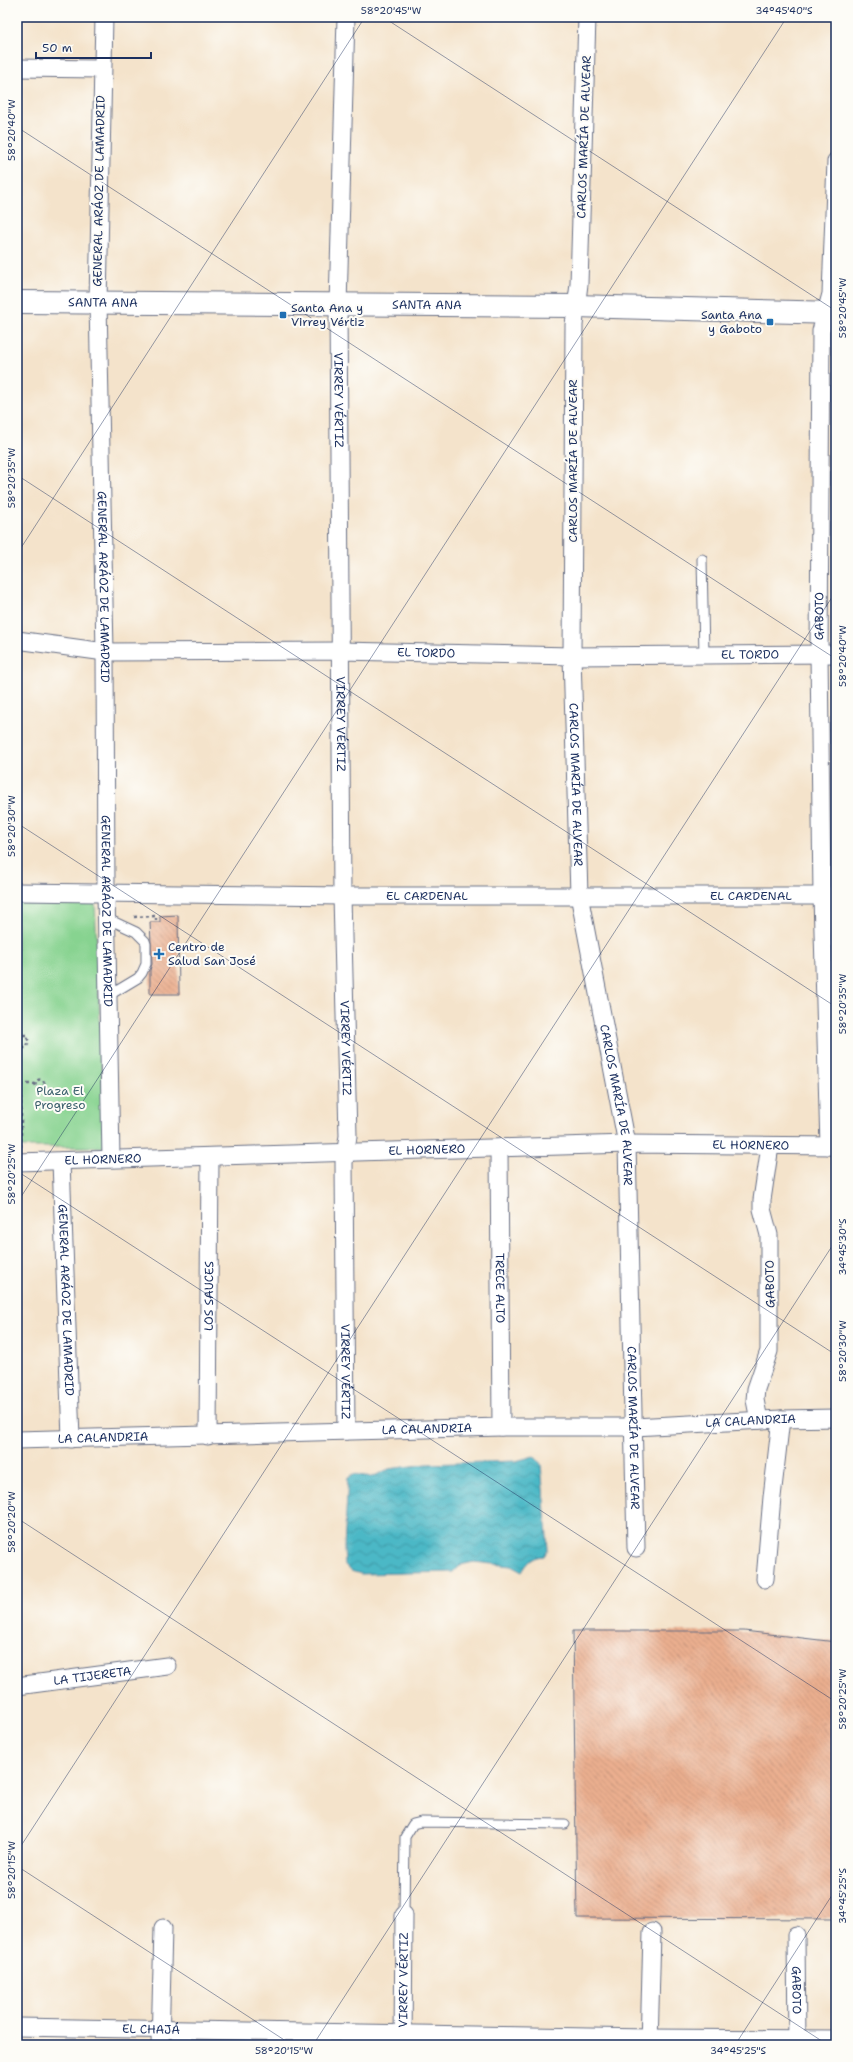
<svg xmlns="http://www.w3.org/2000/svg" width="853" height="2062" font-family="'Shantell Sans',sans-serif">
<style>
.green{fill:#87d390;stroke:#518177}
.water{fill:url(#water-waves);stroke:#337492}
.building{fill:url(#building-back-hatch)}
.lines{fill:none;stroke-linecap:round;stroke-linejoin:round}
.service-casing{stroke:#676e84;stroke-width:11}
.minor-casing{stroke:#676e84;stroke-width:19}
.tertiary-casing{stroke:#676e84;stroke-width:24}
.path{stroke:#676e84;stroke-width:2.5;stroke-dasharray:3 3;stroke-linecap:butt}
.service{stroke:#fff;stroke-width:9}
.minor{stroke:#fff;stroke-width:17}
.tertiary{stroke:#fff;stroke-width:22}
.ticks{fill:none;stroke:#1b2f5e;stroke-width:1;stroke-opacity:0.45}
.poi-dot{fill:#1f6fb2;stroke:#fdfcf7;stroke-width:1.5}
.labels{text-anchor:middle;stroke-width:4;stroke-linejoin:round;paint-order:stroke}
.street-label{font-size:12px;fill:#1b2f5e;stroke:#fdfcf7}
.poi-label{font-size:12px;fill:#1b2f5e;stroke:#fdfcf7;text-anchor:start}
.park-label{font-size:12px;fill:#3b606d;stroke:#fdfcf7}
.neatline{fill:none;stroke:#1b2f5e;stroke-width:1.5}
.ticks-label{font-size:10px;text-anchor:middle;fill:#1b2f5e}
</style>
<defs>
<pattern id="water-waves" width="16" height="10" patternUnits="userSpaceOnUse"><rect width="16" height="10" fill="#4bb8c6"/><path d="M0 5q4-4 8 0t8 0" fill="none" stroke="#3e96a4"/></pattern>
<pattern id="building-back-hatch" width="6" height="6" patternUnits="userSpaceOnUse"><rect width="6" height="6" fill="#ebaf8f"/><path d="M-1 5l2 2M0 0l6 6M5-1l2 2" fill="none" stroke="#be8f78"/></pattern>
</defs>
<rect width="100%" height="100%" fill="#fdfcf7"/>
<filter id="ink" filterUnits="userSpaceOnUse"><feTurbulence type="fractalNoise" baseFrequency=".025" numOctaves="2"/><feDisplacementMap in="SourceGraphic" scale="8" xChannelSelector="R" yChannelSelector="G"/><feConvolveMatrix kernelMatrix="1 2 1 2 8 2 1 2 1" color-interpolation-filters="sRGB"/></filter>
<filter id="wash" filterUnits="userSpaceOnUse"><feTurbulence type="fractalNoise" baseFrequency=".012" numOctaves="4" result="noise"/><feDisplacementMap in="SourceGraphic" scale="16" xChannelSelector="R" yChannelSelector="G"/><feGaussianBlur stdDeviation="0.9" result="paint"/><feColorMatrix in="noise" values="0 0 0 0 0 0 0 0 0 0 0 0 0 0 0 0 0 1.4 0 .05"/><feComposite in="paint" operator="in"/></filter>
<g filter="url(#wash)">
<rect width="100%" height="100%" fill="#f4e3cb"/>
<path class="green" d="M17 899 95 902 105 1147H17Z"/>
<path class="water" d="M534 1456 541 1464 548 1549 544 1556C532 1557 528 1562 522 1572L511 1566 474 1562 460 1565 453 1572 361 1574 351 1571 345 1565 344 1548 348 1477 354 1474 372 1477 389 1469 427 1464 516 1461Z"/>
<g id="blocks">
<g class="building">
<path d="M178 915 179 994H150V970L152 964 150 922H160V916Z"/>
<path d="M573 1631H744L836 1642V1919L577 1918Z"/>
</g>
</g>
</g>
<g filter="url(#ink)">
<use href="#blocks" fill-opacity="0" stroke="#676e84" stroke-width="1"/>
<g class="lines">
<defs>
<g id="service">
<path d="M702 559 704 655"/>
<path d="M106 918 136 932 145 941 146 944V964L142 973 138 978 108 996"/>
<path d="M404 1915 405 1837 413 1824 421 1822 565 1824"/>
</g>
<g id="minor">
<path id="s1" d="M104 17 98 302 105 652 106 893 111 1158"/>
<path id="s2" d="M346 17 338 305 342 896 348 1136 344 1163 346 1431"/>
<path id="s3" d="M587 17 579 284 574 325 572 656 579 895 627 1144 636 1548"/>
<path d="M17 68 102 69"/>
<path id="s4" d="M17 640 105 652 341 651 572 656 836 654"/>
<path id="s5" d="M17 892 342 896H836"/>
<path id="s6" d="M829 1146 822 896 819 654 821 331 831 294 836 161"/>
<path id="s7" d="M499 1148 501 1427"/>
<path id="s8" d="M61 1161 71 1439"/>
<path id="s9" d="M17 1162 627 1144 836 1146"/>
<path d="M759 1420 755 1400 756 1389 769 1351V1235L762 1209V1200L770 1146"/>
<path id="s10" d="M208 1436 210 1157"/>
<path id="s11" d="M17 1440 501 1427H634L781 1419 836 1418"/>
<path d="M765 1579 772 1497 781 1419"/>
<path id="s12" d="M17 1686 167 1666"/>
<path id="s13" d="M796 1935 797 2045"/>
<path id="s14" d="M17 2027 648 2038 836 2039"/>
<path d="M160 2045 163 1928"/>
<path id="s15" d="M403 2045 404 1915"/>
<path d="M649 2045 652 1932"/>
</g>
<g id="tertiary">
<path id="s16" d="M17 302 575 306 836 313"/>
</g>
</defs>
<use href="#service" class="service-casing"/>
<use href="#minor" class="minor-casing"/>
<use href="#tertiary" class="tertiary-casing"/>
<g class="path">
<path d="M134 917 156 916V920"/>
<path d="M17 1035H26L29 1042 26 1048H17"/>
<circle cx="40" cy="1084" r="4.5"/>
<path d="M21 1084H35"/>
<path d="M21 1147V1050"/>
</g>
<use href="#service" class="service"/>
<use href="#minor" class="minor"/>
<use href="#tertiary" class="tertiary"/>
</g>
</g>
<path class="ticks" d="M383 17 836 311M17 127 836 659M17 475 836 1007M17 554 365 17M17 823 836 1355M17 1171 836 1702M17 1203 787 17M17 1518 828 2045M17 1852 836 591M17 1866 292 2045M313 2045 836 1240M735 2045 836 1889"/>
<g class="poi-dot">
<rect x="279" y="311" width="8" height="8" rx="2"/>
<rect x="766" y="318" width="8" height="8" rx="2"/>
<path d="M157 948h4v4h4v4h-4v4h-4v-4h-4v-4h4z"/>
</g>
<g class="labels">
<g class="street-label">
<text transform="translate(584 137) rotate(-88)" y="4">CARLOS MARÍA DE ALVEAR</text>
<text transform="translate(99 191) rotate(-89)" y="4">GENERAL ARÁOZ DE LAMADRID</text>
<text dy="4" stroke="none"><textPath href="#s16" startOffset="86">SANTA ANA</textPath></text>
<text dy="4" stroke="none"><textPath href="#s16" startOffset="410">SANTA ANA</textPath></text>
<text dy="4" stroke="none"><textPath href="#s2" startOffset="383">VIRREY VÉRTIZ</textPath></text>
<text transform="translate(573 461) rotate(-90)" y="4">CARLOS MARÍA DE ALVEAR</text>
<text dy="4" stroke="none"><textPath href="#s1" startOffset="570">GENERAL ARÁOZ DE LAMADRID</textPath></text>
<text dy="4" stroke="none"><textPath href="#s6" startOffset="530">GABOTO</textPath></text>
<text dy="4" stroke="none"><textPath href="#s4" startOffset="410">EL TORDO</textPath></text>
<text dy="4" stroke="none"><textPath href="#s4" startOffset="734">EL TORDO</textPath></text>
<text dy="4" stroke="none"><textPath href="#s2" startOffset="707">VIRREY VÉRTIZ</textPath></text>
<text dy="4" stroke="none"><textPath href="#s3" startOffset="768">CARLOS MARÍA DE ALVEAR</textPath></text>
<text dy="4" stroke="none"><textPath href="#s5" startOffset="410">EL CARDENAL</textPath></text>
<text dy="4" stroke="none"><textPath href="#s5" startOffset="734">EL CARDENAL</textPath></text>
<text dy="4" stroke="none"><textPath href="#s1" startOffset="894">GENERAL ARÁOZ DE LAMADRID</textPath></text>
<text dy="4" stroke="none"><textPath href="#s2" startOffset="1031">VIRREY VÉRTIZ</textPath></text>
<text dy="4" stroke="none"><textPath href="#s3" startOffset="1092">CARLOS MARÍA DE ALVEAR</textPath></text>
<text dy="4" stroke="none"><textPath href="#s9" startOffset="734">EL HORNERO</textPath></text>
<text dy="4" stroke="none"><textPath href="#s9" startOffset="410">EL HORNERO</textPath></text>
<text dy="4" stroke="none"><textPath href="#s9" startOffset="86">EL HORNERO</textPath></text>
<text transform="translate(770 1284) rotate(-91)" y="4">GABOTO</text>
<text dy="4" stroke="none"><textPath href="#s7" startOffset="140">TRECE ALTO</textPath></text>
<text dy="4" stroke="none"><textPath href="#s10" startOffset="140">LOS SAUCES</textPath></text>
<text dy="4" stroke="none"><textPath href="#s8" startOffset="139">GENERAL ARÁOZ DE LAMADRID</textPath></text>
<text dy="4" stroke="none"><textPath href="#s2" startOffset="1355">VIRREY VÉRTIZ</textPath></text>
<text dy="4" stroke="none"><textPath href="#s11" startOffset="734">LA CALANDRIA</textPath></text>
<text dy="4" stroke="none"><textPath href="#s3" startOffset="1416">CARLOS MARÍA DE ALVEAR</textPath></text>
<text dy="4" stroke="none"><textPath href="#s11" startOffset="410">LA CALANDRIA</textPath></text>
<text dy="4" stroke="none"><textPath href="#s11" startOffset="86">LA CALANDRIA</textPath></text>
<text dy="4" stroke="none"><textPath href="#s12" startOffset="76">LA TIJERETA</textPath></text>
<text dy="4" stroke="none"><textPath href="#s15" startOffset="65">VIRREY VÉRTIZ</textPath></text>
<text dy="4" stroke="none"><textPath href="#s13" startOffset="55">GABOTO</textPath></text>
<text dy="4" stroke="none"><textPath href="#s14" startOffset="134">EL CHAJÁ</textPath></text>
</g>
<g class="poi-label">
<text x="291" y="312">Santa Ana y<tspan x="291" dy="14">Virrey Vértiz</tspan></text>
<text x="762" y="319" text-anchor="end">Santa Ana<tspan x="762" dy="14">y Gaboto</tspan></text>
<text x="168" y="951">Centro de<tspan x="168" dy="14">Salud San José</tspan></text>
</g>
<g class="park-label">
<text x="60" y="1095">Plaza El<tspan x="60" dy="14">Progreso</tspan></text>
</g>
</g>
<rect width="853" height="2062" fill="none" stroke="#fdfcf7" stroke-width="44"/>
<path d="M36 52v6h115v-6" fill="none" stroke="#1b2f5e" stroke-width="2"/>
<text x="42" y="52" font-size="12" fill="#1b2f5e" stroke="#fdfcf7" stroke-width="3" paint-order="stroke">50 m</text>
<rect x="22" y="22" width="809" height="2018" class="neatline"/>
<g class="ticks-label">
<text x="391" y="14">58°20'45"W</text>
<text x="784" y="14">34°45'40"S</text>
<text transform="translate(11 130) rotate(-90)" y="4">58°20'40"W</text>
<text transform="translate(842 308) rotate(-90)" y="4">58°20'45"W</text>
<text transform="translate(11 478) rotate(-90)" y="4">58°20'35"W</text>
<text transform="translate(842 656) rotate(-90)" y="4">58°20'40"W</text>
<text transform="translate(11 826) rotate(-90)" y="4">58°20'30"W</text>
<text transform="translate(842 1004) rotate(-90)" y="4">58°20'35"W</text>
<text transform="translate(11 1174) rotate(-90)" y="4">58°20'25"W</text>
<text transform="translate(842 1247) rotate(-90)" y="4">34°45'30"S</text>
<text transform="translate(842 1351) rotate(-90)" y="4">58°20'30"W</text>
<text transform="translate(11 1522) rotate(-90)" y="4">58°20'20"W</text>
<text transform="translate(842 1699) rotate(-90)" y="4">58°20'25"W</text>
<text transform="translate(11 1870) rotate(-90)" y="4">58°20'15"W</text>
<text transform="translate(842 1896) rotate(-90)" y="4">34°45'25"S</text>
<text x="284" y="2054">58°20'15"W</text>
<text x="738" y="2054">34°45'25"S</text>
</g>
</svg>
